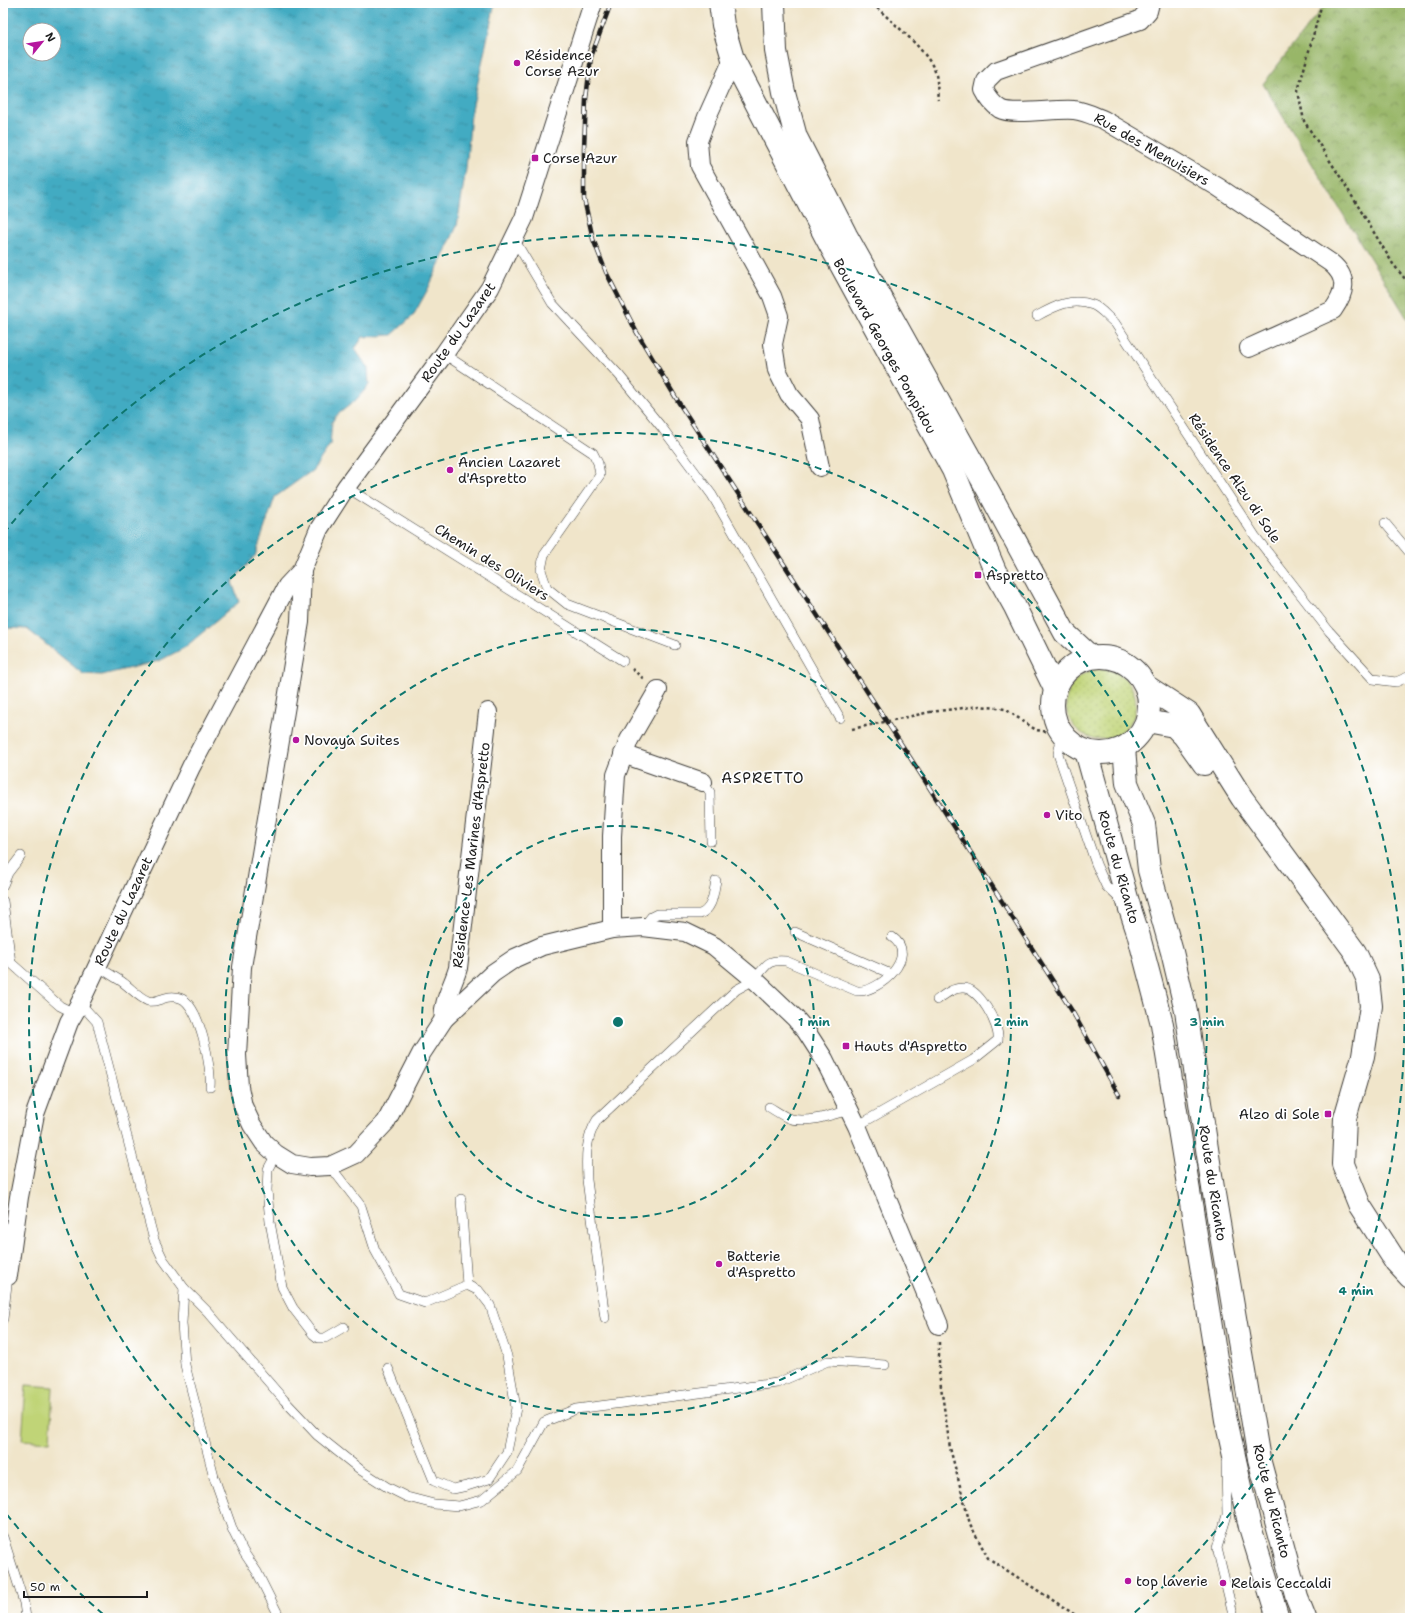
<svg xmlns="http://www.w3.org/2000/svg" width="1413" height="1621" font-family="'Shantell Sans',sans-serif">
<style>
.grass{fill:url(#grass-dots);stroke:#6e784a}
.forest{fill:url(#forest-crowns);stroke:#5a6942}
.pitch{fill:#c0d477;stroke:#6e784a}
.water{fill:url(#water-ripples);stroke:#30646f;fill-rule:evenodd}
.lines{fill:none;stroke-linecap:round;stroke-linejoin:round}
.service-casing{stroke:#3c3a36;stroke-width:10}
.minor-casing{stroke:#3c3a36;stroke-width:20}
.secondary-casing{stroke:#3c3a36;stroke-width:24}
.primary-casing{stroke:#3c3a36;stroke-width:24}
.path{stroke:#3c3a36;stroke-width:2.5;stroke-dasharray:3 3;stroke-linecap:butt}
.service{stroke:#fff;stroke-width:9}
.minor{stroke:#fff;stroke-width:18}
.secondary{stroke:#fff;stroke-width:22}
.primary{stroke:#fff;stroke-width:22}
.rail-casing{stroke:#1c1c1c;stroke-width:4.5}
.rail{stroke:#fff;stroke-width:3;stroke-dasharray:9;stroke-linecap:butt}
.path-bridge{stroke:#3c3a36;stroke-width:2.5;stroke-dasharray:3 3;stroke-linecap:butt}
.ring{fill:none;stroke:#0f766e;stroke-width:2;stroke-dasharray:7 5}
.poi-dot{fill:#b5179e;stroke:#fff;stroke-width:1.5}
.labels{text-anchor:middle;stroke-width:3.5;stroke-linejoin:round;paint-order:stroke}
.poi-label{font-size:14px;fill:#1c1c1c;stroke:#fff;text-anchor:start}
.street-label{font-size:14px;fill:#1c1c1c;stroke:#fff}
.neighbourhood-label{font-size:15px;letter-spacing:1px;fill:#1c1c1c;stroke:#fff}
.centre{fill:#0f766e;stroke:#fff;stroke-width:2}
.ring-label{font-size:12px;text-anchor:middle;font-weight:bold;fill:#0f766e;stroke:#fff;stroke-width:3.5;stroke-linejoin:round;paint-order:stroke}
</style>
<defs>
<pattern id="grass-dots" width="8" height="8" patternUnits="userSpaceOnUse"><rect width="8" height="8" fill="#c0d477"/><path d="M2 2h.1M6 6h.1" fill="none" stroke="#a4b566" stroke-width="1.8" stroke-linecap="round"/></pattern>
<pattern id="forest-crowns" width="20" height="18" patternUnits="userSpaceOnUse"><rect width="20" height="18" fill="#98b668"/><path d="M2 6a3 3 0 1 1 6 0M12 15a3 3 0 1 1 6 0" fill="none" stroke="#7b9355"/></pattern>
<pattern id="water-ripples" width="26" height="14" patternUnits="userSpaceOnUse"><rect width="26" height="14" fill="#43abc2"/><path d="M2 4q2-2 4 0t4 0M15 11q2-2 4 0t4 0" fill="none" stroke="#378a9d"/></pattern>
</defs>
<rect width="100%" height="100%" fill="#fff"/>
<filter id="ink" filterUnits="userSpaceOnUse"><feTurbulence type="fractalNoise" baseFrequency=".025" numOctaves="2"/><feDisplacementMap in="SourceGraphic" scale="8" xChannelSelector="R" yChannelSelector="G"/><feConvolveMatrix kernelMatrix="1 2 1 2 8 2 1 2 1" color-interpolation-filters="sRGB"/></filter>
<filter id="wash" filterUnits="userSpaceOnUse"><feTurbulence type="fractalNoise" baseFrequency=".012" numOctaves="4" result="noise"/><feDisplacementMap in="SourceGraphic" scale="16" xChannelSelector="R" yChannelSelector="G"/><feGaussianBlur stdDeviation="0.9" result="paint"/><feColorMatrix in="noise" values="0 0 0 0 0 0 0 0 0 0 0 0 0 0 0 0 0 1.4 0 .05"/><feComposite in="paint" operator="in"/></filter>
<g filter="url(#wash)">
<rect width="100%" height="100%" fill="#f0e5ca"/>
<circle class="grass" cx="1101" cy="704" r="35"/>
<path class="forest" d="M1326 3H1410V323L1263 84Z"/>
<path class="pitch" d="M26 1385 53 1387 50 1442 22 1440Z"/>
<path class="water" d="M3 3H495L471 114 466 169 457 226 428 289 413 316 392 335 363 337 355 349 368 368 369 385 356 400 336 416 332 422 330 445 313 470 275 497 255 556 232 582 239 602 184 648 159 661 102 675 83 674 27 629 7 628 3 631ZM30 30H54V54H30Z"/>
</g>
<g filter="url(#ink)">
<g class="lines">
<defs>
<g id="service">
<path d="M514 239 552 303 619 375 663 429 712 495 840 718"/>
<path d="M1037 316C1055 306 1072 297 1093 305 1101 308 1108 318 1115 323L1255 536 1329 631 1373 679 1396 682 1410 676"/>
<path d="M444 354 593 453 598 463 600 475 544 555 541 570 547 588 567 604 675 645"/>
<path d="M346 487 623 661"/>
<path d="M1385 523 1410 553"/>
<path d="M1062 734 1058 754 1096 864 1106 886 1123 902"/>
<path d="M703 782 710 792 711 841"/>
<path d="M3 885 8 873 21 856"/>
<path d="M3 901 11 963 60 1006 74 1013"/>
<path d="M643 927 651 917 657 914H700C713 909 713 894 716 881"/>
<path d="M795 932 891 974"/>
<path d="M97 966C105 971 113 976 121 981 130 987 138 997 148 1001 156 1004 167 993 180 998 200 1004 212 1069 210 1087"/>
<path d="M80 1003 97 1022 154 1240 163 1259 184 1288 208 1312 284 1400 317 1435 362 1471 387 1487 407 1497 434 1504 459 1506 482 1500 517 1471 544 1422 576 1409 777 1383 828 1361 885 1365"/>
<path d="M769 1107C776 1111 784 1117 791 1119 810 1123 831 1115 849 1110"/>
<path d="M857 1126 973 1060 998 1040C1000 1025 978 986 962 988 952 988 944 995 937 1000"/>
<path d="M276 1154 268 1169 267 1190 270 1222 282 1287 293 1308 313 1334 318 1338H325L344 1327"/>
<path d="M330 1166 361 1206 375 1250 399 1294 425 1303 467 1285 479 1291 490 1305 507 1356 516 1408 507 1452 489 1479 467 1486 453 1489 434 1481 388 1368"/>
<path d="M461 1199 467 1285"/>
<path d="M184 1288 182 1323 185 1365 214 1477 233 1531 243 1551 257 1572 280 1618"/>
<path d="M605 1318 587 1180C586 1158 585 1139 597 1120L736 990C742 986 751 983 755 978 767 966 766 959 786 961L857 991C879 993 920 956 892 937"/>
<path d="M3 1319 8 1276"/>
<path d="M1226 1462 1227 1515 1217 1548 1234 1618"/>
<path d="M3 1537 24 1603 26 1618"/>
</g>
<g id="minor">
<path d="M1150 3 1148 11 1140 20 996 71 986 81 984 90C988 98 992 104 1000 109 1012 116 1058 108 1074 110 1085 111 1094 116 1104 120L1218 187 1331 263C1349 278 1345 293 1333 310L1249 348"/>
<path d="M733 59 707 117 698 141 700 166 772 296 779 316 773 344 777 370 789 394 810 419 820 467"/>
<path d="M302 570 300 622 242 967 237 1055 239 1087 243 1106 252 1125 264 1143 276 1154 292 1164 310 1167 330 1166 356 1154 386 1122 421 1054 444 1019 493 973 515 958 542 946 612 929 643 927 685 932 714 946 755 980 795 1018 806 1031 824 1059 857 1126 939 1325"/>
<path d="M623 754 703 782"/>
<path d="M612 929V836L616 775 629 740 658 690"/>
<path d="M444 1019C441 1005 454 983 458 968L488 712"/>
<path d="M8 1276 19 1197 35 1114 69 1022 80 1003 191 767 287 586 302 570 319 529 346 487 444 354 490 288 524 218 593 3"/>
</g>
<g id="secondary">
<path d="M1146 686 1189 714 1242 798 1355 952 1368 980 1371 1006 1363 1056 1345 1118 1343 1164 1360 1206 1396 1262 1410 1277"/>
<path d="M1147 721 1174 726 1184 736 1204 764"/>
</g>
<g id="primary">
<path d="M720 3 723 25 733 59 830 245 953 470 995 571 1015 607 1055 689"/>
<path d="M774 3 776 51 784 92 796 137 846 235 989 492 1065 633 1091 657"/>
<circle cx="1101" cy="705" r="48"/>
<path d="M1124 748 1127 783 1144 824 1149 870 1172 952 1186 1011 1213 1188 1259 1459 1297 1598 1305 1618"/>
<path d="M1086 751 1130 909 1138 933 1162 1024 1226 1420 1250 1527 1278 1618"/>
</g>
</defs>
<use href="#service" class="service-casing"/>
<use href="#minor" class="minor-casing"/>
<use href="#secondary" class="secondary-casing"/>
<use href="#primary" class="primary-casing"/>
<g class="path">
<path d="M874 3 876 7C893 23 931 53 936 75 938 83 937 92 938 100"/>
<path d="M1322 3 1298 91 1304 121 1341 178 1393 264 1410 285"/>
<path d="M632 669 645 680"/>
<path d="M930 712 980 706 1005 709 1036 730 1050 732"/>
<path d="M939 1342V1373L950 1448 970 1524 988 1558 1080 1618"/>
</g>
<use href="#service" class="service"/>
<use href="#minor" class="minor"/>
<use href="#secondary" class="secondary"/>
<use href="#primary" class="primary"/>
<defs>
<path id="rail" d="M611 3 591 57 586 99 584 148V199L593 239 606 272 636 331 679 403 911 759 1072 1011 1119 1095"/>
</defs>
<use href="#rail" class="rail-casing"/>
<use href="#rail" class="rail"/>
<path class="path-bridge" d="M852 729 930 712"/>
</g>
</g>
<g class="ring">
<circle cx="618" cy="1022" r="196"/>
<circle cx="618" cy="1022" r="393"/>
<circle cx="618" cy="1022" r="589"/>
<path d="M103 1614A785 785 0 0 1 4 1511M4 533A785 785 0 1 1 1133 1614"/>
</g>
<g class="poi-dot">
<circle cx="517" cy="63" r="4"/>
<rect x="531" y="154" width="8" height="8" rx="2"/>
<circle cx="450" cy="470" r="4"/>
<rect x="974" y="571" width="8" height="8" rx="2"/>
<circle cx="296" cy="740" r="4"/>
<circle cx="1047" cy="815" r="4"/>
<rect x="842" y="1042" width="8" height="8" rx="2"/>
<rect x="1324" y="1110" width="8" height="8" rx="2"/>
<circle cx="719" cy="1264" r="4"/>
<circle cx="1128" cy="1581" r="4"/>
<circle cx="1223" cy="1583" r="4"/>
</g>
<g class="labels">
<g class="poi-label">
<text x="525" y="60">Résidence<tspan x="525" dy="16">Corse Azur</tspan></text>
<text x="543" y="163">Corse Azur</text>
<text x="458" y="467">Ancien Lazaret<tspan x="458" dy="16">d'Aspretto</tspan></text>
<text x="986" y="580">Aspretto</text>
<text x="304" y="745">Novaya Suites</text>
<text x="1055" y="820">Vito</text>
<text x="854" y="1051">Hauts d'Aspretto</text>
<text x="1320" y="1119" text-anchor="end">Alzo di Sole</text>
<text x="727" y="1261">Batterie<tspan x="727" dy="16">d'Aspretto</tspan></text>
<text x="1136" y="1586">top laverie</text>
<text x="1231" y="1588">Relais Ceccaldi</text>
</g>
<g class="street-label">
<text transform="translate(1152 149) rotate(30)" y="5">Rue des Menuisiers</text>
<text transform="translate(458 332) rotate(-55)" y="5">Route du Lazaret</text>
<text transform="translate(885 346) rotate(61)" y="5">Boulevard Georges Pompidou</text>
<text transform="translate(1235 478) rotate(56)" y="5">Résidence Alzu di Sole</text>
<text transform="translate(492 562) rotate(32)" y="5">Chemin des Oliviers</text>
<text transform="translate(471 855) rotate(-83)" y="5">Résidence Les Marines d'Aspretto</text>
<text transform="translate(1119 867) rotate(74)" y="5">Route du Ricanto</text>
<text transform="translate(123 911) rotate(-65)" y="5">Route du Lazaret</text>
<text transform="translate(1213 1183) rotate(81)" y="5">Route du Ricanto</text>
<text transform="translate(1272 1501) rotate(76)" y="5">Route du Ricanto</text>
</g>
<g class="neighbourhood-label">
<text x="763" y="783">ASPRETTO</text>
</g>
</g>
<circle cx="618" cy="1022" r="6" class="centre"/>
<g class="ring-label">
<text x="814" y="1026">1 min</text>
<text x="1011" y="1026">2 min</text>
<text x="1207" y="1026">3 min</text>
<text x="1356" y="1295">4 min</text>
</g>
<rect width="1413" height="1621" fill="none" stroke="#fff" stroke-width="16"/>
<g transform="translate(42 42) rotate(60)"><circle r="19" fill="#ffffff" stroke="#a4a4a4"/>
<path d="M0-3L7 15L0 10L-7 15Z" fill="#b5179e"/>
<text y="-6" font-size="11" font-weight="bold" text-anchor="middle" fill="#1c1c1c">N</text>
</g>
<path d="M24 1591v6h123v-6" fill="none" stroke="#1c1c1c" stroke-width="2"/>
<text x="30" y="1591" font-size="12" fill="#1c1c1c" stroke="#ffffff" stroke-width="3" paint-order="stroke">50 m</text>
</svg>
